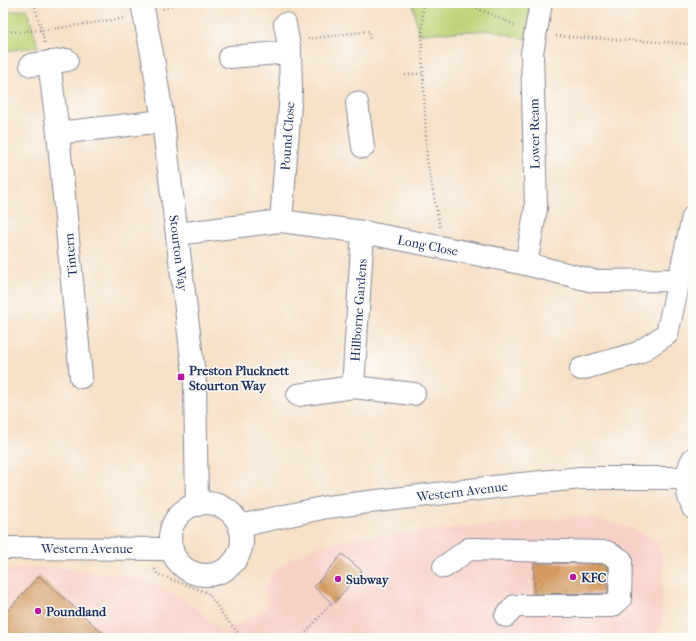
<svg xmlns="http://www.w3.org/2000/svg" width="696" height="641" font-family="'IM FELL French Canon',serif">
<style>
.built{fill:#f7d1c8}
.green{fill:#bdd276;stroke:#6c806a}
.building{fill:url(#building-hatch)}
.lines{fill:none;stroke-linecap:round;stroke-linejoin:round}
.minor-casing{stroke:#888892;stroke-width:24}
.path{stroke:#888892;stroke-width:2.5;stroke-dasharray:1 3;stroke-linecap:butt}
.minor{stroke:#fff;stroke-width:22}
.poi-dot{fill:#b5179e;stroke:#fdfcf7;stroke-width:1.5}
.labels{text-anchor:middle;stroke-width:3;stroke-linejoin:round;paint-order:stroke}
.street-label{font-size:13px;fill:#1b2f5e;stroke:#fdfcf7}
.poi-label{font-size:13px;font-weight:bold;fill:#1b2f5e;stroke:#fdfcf7;text-anchor:start}
</style>
<defs>
<pattern id="building-hatch" width="6" height="6" patternUnits="userSpaceOnUse"><rect width="6" height="6" fill="#d89e63"/><path d="M-1 1l2-2M0 6l6-6M5 7l2-2" fill="none" stroke="#ae8155"/></pattern>
</defs>
<rect width="100%" height="100%" fill="#fdfcf7"/>
<filter id="ink" filterUnits="userSpaceOnUse"><feTurbulence type="fractalNoise" baseFrequency=".025" numOctaves="2"/><feDisplacementMap in="SourceGraphic" scale="8" xChannelSelector="R" yChannelSelector="G"/><feConvolveMatrix kernelMatrix="1 2 1 2 8 2 1 2 1" color-interpolation-filters="sRGB"/></filter>
<filter id="wash" filterUnits="userSpaceOnUse"><feTurbulence type="fractalNoise" baseFrequency=".012" numOctaves="4" result="noise"/><feDisplacementMap in="SourceGraphic" scale="16" xChannelSelector="R" yChannelSelector="G"/><feGaussianBlur stdDeviation="0.9" result="paint"/><feColorMatrix in="noise" values="0 0 0 0 0 0 0 0 0 0 0 0 0 0 0 0 0 1.4 0 .05"/><feComposite in="paint" operator="in"/></filter>
<g filter="url(#wash)">
<rect width="100%" height="100%" fill="#f6e0c7"/>
<path class="built" d="M582 516 621 525 646 535 658 543 663 560 662 617 658 638H3V569L57 567 146 580 191 603 222 633 267 608 264 590 274 572 290 559 317 547 366 537Z"/>
<g class="green">
<path d="M413 3H531L525 39 491 30 418 34Z"/>
<path d="M27 9 38 47 3 51V13Z"/>
</g>
<g id="blocks">
<g class="building">
<path d="M342 554 362 571 333 604 314 587Z"/>
<path d="M534 563 604 564 608 567V593L534 594Z"/>
<path d="M39 576 73 606 108 638H3V616Z"/>
</g>
</g>
</g>
<g filter="url(#ink)">
<use href="#blocks" fill-opacity="0" stroke="#888892" stroke-width="1"/>
<g class="lines">
<defs>
<g id="minor">
<path d="M142 3 153 59 163 121 195 383 197 505"/>
<path d="M285 24 290 52"/>
<path d="M230 57 290 52 291 91 281 221"/>
<path d="M49 62 58 133 81 377"/>
<path d="M31 65 67 60"/>
<path d="M357 103 363 147"/>
<path d="M58 133 163 121"/>
<path d="M177 234 281 221 363 232 526 264 594 281 679 280"/>
<path d="M526 264 536 208 532 53 541 3"/>
<path d="M581 369 638 353 667 334 693 217"/>
<path d="M353 387 363 232"/>
<path d="M298 395 353 387 414 394"/>
<path d="M693 459C684 474 686 492 693 508"/>
<circle cx="206" cy="539" r="36"/>
<path d="M239 526 327 507 512 485 581 478H687"/>
<path d="M3 548 172 549"/>
<path d="M444 567 469 549 607 552 621 560 620 599 612 606H515L506 616"/>
</g>
</defs>
<use href="#minor" class="minor-casing"/>
<g class="path">
<path d="M34 3 45 44"/>
<path d="M423 3 422 48 427 160 440 228"/>
<path d="M466 3 517 26"/>
<path d="M163 9 178 3"/>
<path d="M3 32 45 30 126 18"/>
<path d="M556 36 693 44"/>
<path d="M308 39 369 31 370 39"/>
<path d="M405 75 424 73"/>
<path d="M155 569 157 574 208 593 226 619 243 638"/>
<path d="M305 638 303 636 332 602"/>
</g>
<use href="#minor" class="minor"/>
</g>
</g>
<g class="poi-dot">
<rect x="177" y="373" width="8" height="8" rx="2"/>
<circle cx="573" cy="577" r="4"/>
<circle cx="338" cy="579" r="4"/>
<circle cx="38" cy="611" r="4"/>
</g>
<g class="labels">
<g class="street-label">
<text transform="translate(534 134) rotate(-91)" y="5">Lower Ream</text>
<text transform="translate(287 136) rotate(-86)" y="5">Pound Close</text>
<text transform="translate(428 245) rotate(11)" y="5">Long Close</text>
<text transform="translate(179 253) rotate(83)" y="5">Stourton Way</text>
<text transform="translate(70 255) rotate(-95)" y="5">Tintern</text>
<text transform="translate(358 310) rotate(-86)" y="5">Hillborne Gardens</text>
<text transform="translate(462 491) rotate(-7)" y="5">Western Avenue</text>
<text x="87" y="553">Western Avenue</text>
</g>
<g class="poi-label">
<text x="189" y="375">Preston Plucknett<tspan x="189" dy="15">Stourton Way</tspan></text>
<text x="581" y="582">KFC</text>
<text x="346" y="584">Subway</text>
<text x="46" y="616">Poundland</text>
</g>
</g>
<rect width="696" height="641" fill="none" stroke="#fdfcf7" stroke-width="16"/>
</svg>
